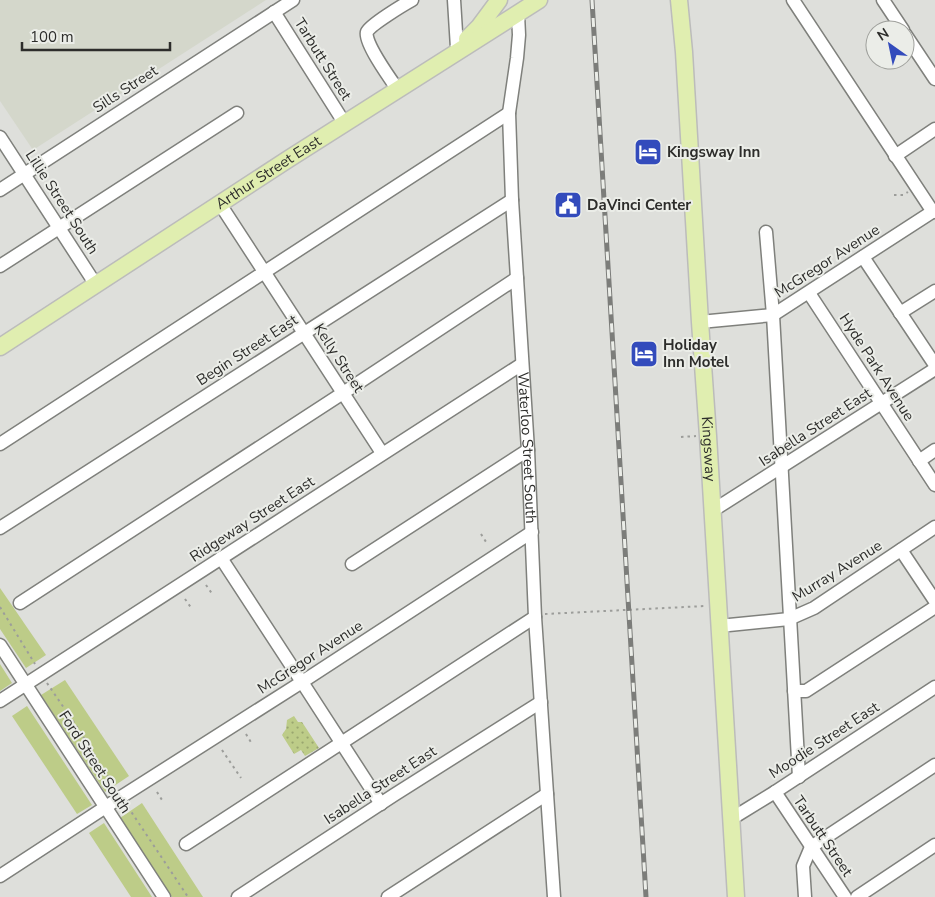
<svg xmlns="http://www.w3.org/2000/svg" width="935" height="897" font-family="'Nunito Sans',sans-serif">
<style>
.built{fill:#d4d7cb}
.grass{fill:#bdcc88}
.park{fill:url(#park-dots)}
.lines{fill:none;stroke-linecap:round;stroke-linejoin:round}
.minor-casing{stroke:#7f807c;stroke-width:15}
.major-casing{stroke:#bcbcbb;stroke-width:19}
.path{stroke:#9c9d9a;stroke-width:2;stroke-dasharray:2.5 4;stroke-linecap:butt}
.minor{stroke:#fff;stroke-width:12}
.major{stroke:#e0eeb0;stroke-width:16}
.rail-casing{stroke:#7c7d7a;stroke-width:5}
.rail{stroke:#ebede8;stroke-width:3;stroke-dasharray:9;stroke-linecap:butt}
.labels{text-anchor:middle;stroke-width:4;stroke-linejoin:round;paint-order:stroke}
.street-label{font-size:15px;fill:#2d2d2b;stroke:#ebede8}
.poi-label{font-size:15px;font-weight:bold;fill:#2d2d2b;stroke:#ebede8;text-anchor:start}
</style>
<defs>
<pattern id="park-dots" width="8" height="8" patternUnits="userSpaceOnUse" patternTransform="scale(1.25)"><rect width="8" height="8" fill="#bdcc88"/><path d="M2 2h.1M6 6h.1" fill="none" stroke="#9aa66f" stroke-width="1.8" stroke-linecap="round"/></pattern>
</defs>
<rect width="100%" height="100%" fill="#dedfdb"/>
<path class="built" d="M0 0H266L33 150 0 101Z"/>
<g class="grass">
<path d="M0 588 46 655 26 668 0 629Z"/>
<path d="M0 664 12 683 0 691Z"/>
<path d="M65 680 129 776 105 792 41 695Z"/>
<path d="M27 706 92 805 77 814 12 716Z"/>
<path d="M142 803 203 897H172L120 818Z"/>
<path d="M104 823 152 897H131L89 833Z"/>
</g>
<path class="park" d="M294 716 298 722H302L319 748 305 756 301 750 294 754 282 735 286 729 287 720Z"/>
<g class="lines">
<defs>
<g id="minor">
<path d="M454 0 457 48"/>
<path d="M793 0 933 212"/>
<path d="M883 0 903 30"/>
<path d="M274 12 345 124"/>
<path id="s1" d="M518 14 519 35 517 58 509 113 512 200 528 450 535 617 554 897"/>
<path d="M905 34 935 79"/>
<path d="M398 90C391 80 363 41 367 32 370 25 403 5 412 0"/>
<path d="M0 137 96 285"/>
<path d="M895 156 935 129"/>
<path d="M0 190 293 0"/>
<path d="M220 204 382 453"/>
<path d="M766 232 773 315 799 777"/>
<path d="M863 257 935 365"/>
<path d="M0 266 237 113"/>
<path d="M809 293 935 485"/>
<path d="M900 313 935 291"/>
<path d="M700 322 773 315 935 210"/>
<path d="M0 444 509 113"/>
<path d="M919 461 935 450"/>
<path d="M712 511 935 369"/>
<path d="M0 528 512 200"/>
<path d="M901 550 935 601"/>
<path d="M221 558 302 682 381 804"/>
<path d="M352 564 528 450"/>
<path d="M20 603 343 393 517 278"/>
<path d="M719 626 789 619 814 608 935 527"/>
<path d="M0 645 164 897"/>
<path d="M794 691H806L935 607"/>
<path d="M0 701 522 364"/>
<path d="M775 792 845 897"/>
<path d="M731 819 775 792 935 687"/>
<path d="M186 844 535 617"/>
<path d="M0 876 121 797 302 682 532 532"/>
<path d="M238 897 394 795 541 702"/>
<path d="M388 897 547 794"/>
<path d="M805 897 803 866 811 847 935 765"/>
<path d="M857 897 935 845"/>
</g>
<g id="major">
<path id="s2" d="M679 0 684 52 700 322 708 436 736 897"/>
<path d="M467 39 479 27 499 0"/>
<path id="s3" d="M0 347 290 158 539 0"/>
</g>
</defs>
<use href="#minor" class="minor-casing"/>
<use href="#major" class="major-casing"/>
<g class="path">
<path d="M894 195H903L908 192"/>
<path d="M681 437 696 436"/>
<path d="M481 534 488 545"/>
<path d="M206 585 213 595"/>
<path d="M185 599 192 609"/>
<path d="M0 607 35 664"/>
<path d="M545 614 705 606"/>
<path d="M47 683 79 730 115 788"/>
<path d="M246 734 252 744"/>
<path d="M222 750 241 778"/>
<path d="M157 792 162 800"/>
<path d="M128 807 188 897"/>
</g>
<use href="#minor" class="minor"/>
<use href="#major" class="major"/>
<defs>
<path id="rail" d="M592 0 646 897"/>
</defs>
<use href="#rail" class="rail-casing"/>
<use href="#rail" class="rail"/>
</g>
<defs>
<symbol id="hotel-square" viewBox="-11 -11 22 22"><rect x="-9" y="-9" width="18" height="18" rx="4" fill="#334bbc" stroke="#ebede8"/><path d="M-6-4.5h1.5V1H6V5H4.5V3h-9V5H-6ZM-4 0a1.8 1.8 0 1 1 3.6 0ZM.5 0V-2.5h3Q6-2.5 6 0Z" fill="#fff"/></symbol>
<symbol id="civic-square" viewBox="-11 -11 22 22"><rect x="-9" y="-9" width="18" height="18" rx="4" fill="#334bbc" stroke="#ebede8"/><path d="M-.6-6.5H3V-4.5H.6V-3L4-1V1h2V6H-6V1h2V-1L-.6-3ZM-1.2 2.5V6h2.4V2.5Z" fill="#fff"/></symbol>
</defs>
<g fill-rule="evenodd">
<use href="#hotel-square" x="632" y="136" width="32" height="32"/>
<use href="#civic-square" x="552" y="189" width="32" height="32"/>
<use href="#hotel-square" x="628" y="338" width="32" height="32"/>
</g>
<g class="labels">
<g class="street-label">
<text transform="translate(323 59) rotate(58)" y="5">Tarbutt Street</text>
<text transform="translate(125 89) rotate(-33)" y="5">Sills Street</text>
<text dy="5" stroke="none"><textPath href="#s3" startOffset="320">Arthur Street East</textPath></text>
<text transform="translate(62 202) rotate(57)" y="5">Lillie Street South</text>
<text transform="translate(827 261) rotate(-33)" y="5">McGregor Avenue</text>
<text transform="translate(247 350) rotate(-33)" y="5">Begin Street East</text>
<text transform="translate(339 358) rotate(57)" y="5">Kelly Street</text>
<text transform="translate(877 367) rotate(57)" y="5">Hyde Park Avenue</text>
<text transform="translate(815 427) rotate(-33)" y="5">Isabella Street East</text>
<text dy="5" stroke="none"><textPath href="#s1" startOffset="435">Waterloo Street South</textPath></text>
<text dy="5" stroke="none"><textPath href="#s2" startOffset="450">Kingsway</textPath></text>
<text transform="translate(252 519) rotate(-33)" y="5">Ridgeway Street East</text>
<text transform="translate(837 571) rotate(-32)" y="5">Murray Avenue</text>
<text transform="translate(310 657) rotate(-33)" y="5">McGregor Avenue</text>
<text transform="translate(824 740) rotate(-33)" y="5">Moodie Street East</text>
<text transform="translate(95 762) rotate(57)" y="5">Ford Street South</text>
<text transform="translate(380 785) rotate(-33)" y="5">Isabella Street East</text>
<text transform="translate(823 836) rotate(56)" y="5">Tarbutt Street</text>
</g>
<g class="poi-label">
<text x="667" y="157">Kingsway Inn</text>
<text x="587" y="210">DaVinci Center</text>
<text x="663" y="350">Holiday<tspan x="663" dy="17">Inn Motel</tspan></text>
</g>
</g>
<g transform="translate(890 45) rotate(327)"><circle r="24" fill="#ebede8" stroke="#9fa09c"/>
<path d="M0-4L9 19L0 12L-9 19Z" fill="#334bbc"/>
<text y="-8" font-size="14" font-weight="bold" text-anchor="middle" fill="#2d2d2b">N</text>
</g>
<path d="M22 42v8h148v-8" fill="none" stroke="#2d2d2b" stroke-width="2.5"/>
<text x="30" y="42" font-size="15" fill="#2d2d2b" stroke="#ebede8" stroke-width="4" paint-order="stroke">100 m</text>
</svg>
